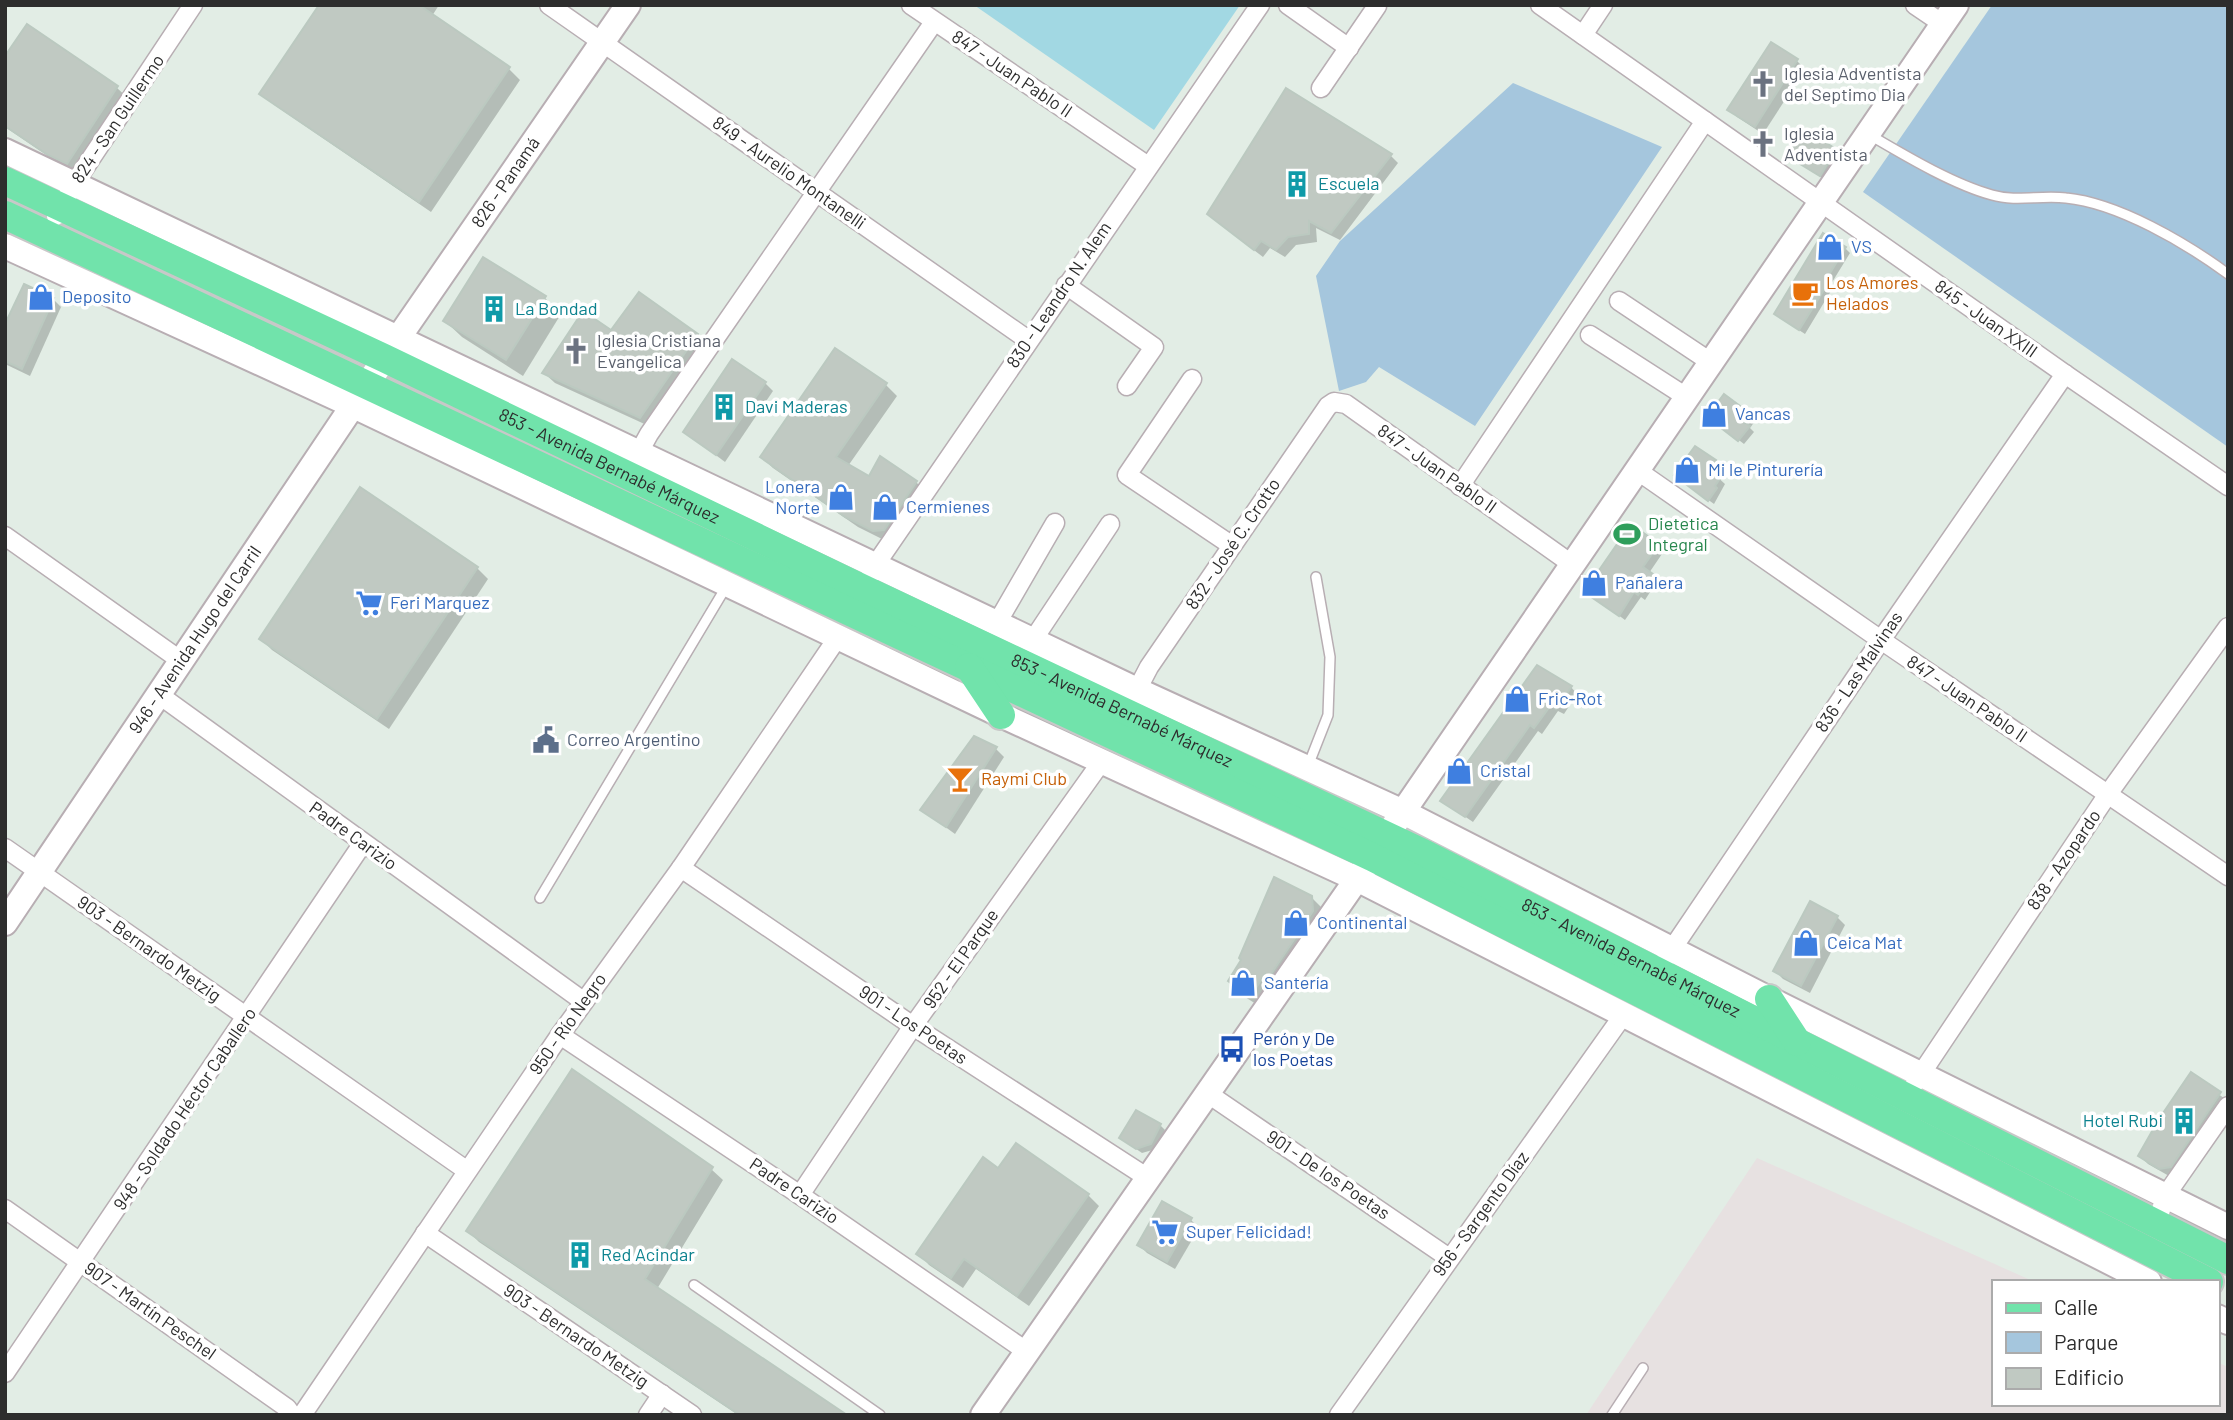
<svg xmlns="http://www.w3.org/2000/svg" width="2233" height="1420" font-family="Barlow,sans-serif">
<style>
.industrial{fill:#e7e1e1}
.green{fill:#a5c6dd}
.pitch{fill:#a2d8e3}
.shadow{fill:#0003}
.building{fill:#c0c9c2;stroke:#bbc9c0;stroke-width:2}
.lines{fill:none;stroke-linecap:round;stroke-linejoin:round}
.lane-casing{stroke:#b8aeb3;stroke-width:12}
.street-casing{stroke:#b8aeb3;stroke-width:21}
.secondary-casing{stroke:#b8aeb3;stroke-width:28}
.primary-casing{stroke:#c8c8c8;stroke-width:32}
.lane{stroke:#fff;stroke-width:9}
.street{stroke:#fff;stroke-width:18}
.secondary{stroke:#fff;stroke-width:24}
.primary{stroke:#71e3ab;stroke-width:28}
.labels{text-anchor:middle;stroke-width:7;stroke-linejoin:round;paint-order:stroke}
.street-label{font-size:18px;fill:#2d2d2d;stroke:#fff}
.worship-label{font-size:18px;fill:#5b616d;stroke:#fff;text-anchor:start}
.culture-label{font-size:18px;fill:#0d838f;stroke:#fff;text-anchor:start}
.shop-label{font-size:18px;fill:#366cbe;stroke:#fff;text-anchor:start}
.food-label{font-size:18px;fill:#c56008;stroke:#fff;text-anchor:start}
.leisure-label{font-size:18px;fill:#27864d;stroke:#fff;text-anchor:start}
.service-label{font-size:18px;fill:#4e5e75;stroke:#fff;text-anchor:start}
.transit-label{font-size:18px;fill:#164399;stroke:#fff;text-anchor:start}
</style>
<rect width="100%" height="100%" fill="#e2ede5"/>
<path class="industrial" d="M1757 1158 2035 1282H1993V1404H2217V1362L2228 1367V1415H1586Z"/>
<g class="green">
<path d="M1992 5H2228V447L1863 192Z"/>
<path d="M1513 83 1662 147 1475 426 1379 367 1366 382 1339 391 1316 276 1340 241Z"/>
</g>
<path class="pitch" d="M974 5H1240L1154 130Z"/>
<g class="shadow">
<path d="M321 5H439L432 16 509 69 520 80 431 212 273 104 262 93Z"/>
<path d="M27 27 117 88 128 98 78 173 61 165 5 127V53L8 55Z"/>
<path d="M1771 44 1797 61 1805 69 1763 134 1737 117 1729 109Z"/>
<path d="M1835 150 1840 155 1825 180 1790 156Z"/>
<path d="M1390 155 1398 163 1340 240 1316 228 1317 242 1296 245 1285 257 1270 248 1263 257 1217 222Z"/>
<path d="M1845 248 1850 253 1831 284 1834 286 1805 334 1782 319 1777 314Z"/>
<path d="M545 298 561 314 523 376 462 337 445 321Z"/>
<path d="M53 299 61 307 30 376 5 364V328Z"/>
<path d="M612 332 696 336 707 346 651 427 555 383 544 373Z"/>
<path d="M765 383 773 391 725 462 685 432Z"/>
<path d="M886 385 897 396 848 466 869 478 916 482 927 493 888 542 858 527 773 468 762 457Z"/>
<path d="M1750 416 1755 421 1750 428 1754 432 1744 444 1714 421Z"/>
<path d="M1714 462 1719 467 1714 474 1725 484 1714 504 1681 480Z"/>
<path d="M360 490 477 568 488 579 389 729 272 650 261 639Z"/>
<path d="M1658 545 1664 551 1649 573 1657 581 1645 600 1641 597 1625 620 1587 592Z"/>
<path d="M1571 687 1577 694 1564 714 1558 711 1542 734 1538 731 1473 822 1442 801Z"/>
<path d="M996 749 1004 757 955 834 922 810Z"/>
<path d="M1311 897 1327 913 1267 1011 1245 997 1230 981Z"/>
<path d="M1837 917 1845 925 1810 993 1783 979 1775 971Z"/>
<path d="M2192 1075 2228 1101 2169 1176 2148 1164 2140 1156Z"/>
<path d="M1160 1125 1165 1130 1156 1149 1142 1153 1126 1142Z"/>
<path d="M711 1169 723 1180 657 1289 844 1415H738L479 1242 468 1231Z"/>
<path d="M999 1170 1088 1195 1099 1206 1029 1306 976 1269 963 1288 929 1265 918 1253Z"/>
<path d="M1163 1204 1191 1220 1199 1228 1175 1269 1147 1253 1139 1245Z"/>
</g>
<g class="building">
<path d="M319 5H419L510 67 419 202 259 94Z"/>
<path d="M27 24 118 86 67 164 48 155 5 126V56Z"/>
<path d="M1771 42 1798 59 1755 127 1727 110Z"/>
<path d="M1286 88 1392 154 1331 233 1309 221V234L1288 237 1276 250 1261 241 1254 250 1207 214Z"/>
<path d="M1804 129 1836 149 1820 176 1787 156Z"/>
<path d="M1823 233 1846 247 1827 278 1830 280 1799 330 1774 314Z"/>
<path d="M483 257 546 296 506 360 443 321Z"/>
<path d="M24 284 54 298 22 369 5 361V324Z"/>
<path d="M639 292 698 334 640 418 542 373 583 311 611 330Z"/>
<path d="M835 348 887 383 836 457 869 476 880 456 917 481 884 530 873 531 845 517 760 457Z"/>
<path d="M732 359 766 382 716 455 683 432Z"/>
<path d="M1724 394 1752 415 1745 423 1750 426 1738 441 1707 417Z"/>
<path d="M1695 446 1716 460 1710 469 1721 477 1715 486 1717 488 1708 501 1674 475Z"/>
<path d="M360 487 478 567 377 719 259 639Z"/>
<path d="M1631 524 1659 544 1643 567 1653 574 1638 595 1634 592 1619 616 1584 592Z"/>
<path d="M1537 665 1572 686 1556 709 1551 705 1534 728 1530 725 1465 817 1440 801Z"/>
<path d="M974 736 997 747 946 827 920 810Z"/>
<path d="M1274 877 1312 896 1313 911 1269 977 1265 974 1250 997 1228 981 1241 960 1239 958Z"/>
<path d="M1810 901 1838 916 1801 986 1773 971Z"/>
<path d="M572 1069 713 1167 645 1279 847 1415H740L466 1231Z"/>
<path d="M2191 1072 2221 1092 2171 1167 2159 1169 2138 1156 2159 1119Z"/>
<path d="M1136 1110 1161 1124 1151 1144 1136 1149 1119 1138Z"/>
<path d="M1016 1143 1089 1194 1017 1296 964 1259 951 1278 916 1254 983 1157 998 1168Z"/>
<path d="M1162 1201 1192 1218 1167 1262 1137 1245Z"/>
</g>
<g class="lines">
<defs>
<g id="lane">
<path d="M1868 134C1904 155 1952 184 1992 195 2016 202 2041 195 2066 198 2118 203 2186 243 2228 274"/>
<path d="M1308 766 1328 715 1330 657 1316 577"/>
<path d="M540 898 726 587"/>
<path d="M694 1285 880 1415"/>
<path d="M1612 1415 1643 1368"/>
</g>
<g id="street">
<path d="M549 5 1028 340"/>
<path d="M911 5 1148 166"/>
<path d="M1288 5 1349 48"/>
<path d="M1540 5 2065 374 2228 486"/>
<path d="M1915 5 1943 24"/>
<path d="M1583 35 1603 5"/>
<path d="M1321 88 1377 6"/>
<path d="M56 216 74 184 193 5"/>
<path d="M1066 285 1154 347 1127 386"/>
<path d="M1619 301 1712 363"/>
<path d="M1590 335 1688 398"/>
<path d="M1192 379 1127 475 1231 545"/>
<path d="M638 454 649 434 934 22"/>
<path d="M1638 471 1881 640 2228 876"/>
<path d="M1460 486 1705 121"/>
<path d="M5 536 180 660"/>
<path d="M871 574 876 564 1260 5"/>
<path d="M997 623 1055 523"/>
<path d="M1033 640 1110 524"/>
<path d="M1137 690 1149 667 1328 406 1334 402 1346 404 1573 565"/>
<path d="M158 694 583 1001"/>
<path d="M5 848 466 1170"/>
<path d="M681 868 913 1026 1148 1178"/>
<path d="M1666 958 1881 640 2065 374"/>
<path d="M560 1035 800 1195 1026 1351"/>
<path d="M1915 1083 2108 794 2228 627"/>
<path d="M1207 1093 1449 1258"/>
<path d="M800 1195 913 1026 1102 761"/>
<path d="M5 1209 287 1408 292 1415"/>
<path d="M2156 1224 2166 1195 2228 1106"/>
<path d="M425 1233 692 1415"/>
<path d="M5 1373 363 843"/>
<path d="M302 1415 560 1035 681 868 838 637"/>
<path d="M648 1415 662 1394"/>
<path d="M1339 1415 1624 1014"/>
</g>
<g id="secondary">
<path d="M5 151 1137 690 1403 812 1769 999 2228 1227"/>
<path d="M5 246 354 406 1001 715 1357 879 2149 1282"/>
<path d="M1394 825 1956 5"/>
<path id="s1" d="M5 923 399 337 628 5"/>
<path d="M2217 1317 2228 1322"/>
<path d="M983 1415 1366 866"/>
</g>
<g id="primary">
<path id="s2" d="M5 181 384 358 864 589 1425 854 2228 1260"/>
<path d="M5 215 1372 857 2209 1282"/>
<path d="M969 667 1001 715"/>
<path d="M1769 999 1797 1042"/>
</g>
</defs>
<use href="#lane" class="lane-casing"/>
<use href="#street" class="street-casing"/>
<use href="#secondary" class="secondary-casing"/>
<use href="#primary" class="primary-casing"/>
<use href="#lane" class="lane"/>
<use href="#street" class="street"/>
<use href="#secondary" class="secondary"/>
<use href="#primary" class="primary"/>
</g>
<defs>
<symbol id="church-bare" viewBox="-9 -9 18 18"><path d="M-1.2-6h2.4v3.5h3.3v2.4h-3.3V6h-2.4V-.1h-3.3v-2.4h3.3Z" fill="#6b7280" stroke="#fff" stroke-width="2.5" paint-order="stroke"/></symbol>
<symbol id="building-bare" viewBox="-9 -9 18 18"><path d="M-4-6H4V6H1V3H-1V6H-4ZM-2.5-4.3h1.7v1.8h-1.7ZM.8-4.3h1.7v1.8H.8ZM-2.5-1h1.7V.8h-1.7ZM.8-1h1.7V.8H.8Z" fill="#0f9aa8" stroke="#fff" stroke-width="2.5" paint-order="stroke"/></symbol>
<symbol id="shop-bare" viewBox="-9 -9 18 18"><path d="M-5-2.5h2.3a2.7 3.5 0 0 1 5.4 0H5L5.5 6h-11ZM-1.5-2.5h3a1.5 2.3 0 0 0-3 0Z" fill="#3f7fe0" stroke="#fff" stroke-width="2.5" paint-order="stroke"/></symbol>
<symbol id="cafe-bare" viewBox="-9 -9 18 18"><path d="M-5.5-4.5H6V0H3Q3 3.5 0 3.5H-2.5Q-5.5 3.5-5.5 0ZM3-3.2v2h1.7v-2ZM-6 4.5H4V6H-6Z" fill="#e8710a" stroke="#fff" stroke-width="2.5" paint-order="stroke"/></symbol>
<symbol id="stadium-bare" viewBox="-9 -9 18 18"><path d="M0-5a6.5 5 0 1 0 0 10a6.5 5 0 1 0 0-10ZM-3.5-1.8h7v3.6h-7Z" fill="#2e9e5b" stroke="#fff" stroke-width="2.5" paint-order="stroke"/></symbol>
<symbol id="supermarket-bare" viewBox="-9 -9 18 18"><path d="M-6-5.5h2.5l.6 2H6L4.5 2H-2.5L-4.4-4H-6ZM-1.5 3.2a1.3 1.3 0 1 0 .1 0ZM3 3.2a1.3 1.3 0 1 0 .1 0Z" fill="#3f7fe0" stroke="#fff" stroke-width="2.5" paint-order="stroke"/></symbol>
<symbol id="civic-bare" viewBox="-9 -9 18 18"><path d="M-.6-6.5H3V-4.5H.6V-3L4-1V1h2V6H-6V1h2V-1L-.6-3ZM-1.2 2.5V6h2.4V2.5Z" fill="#5c6f8a" stroke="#fff" stroke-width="2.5" paint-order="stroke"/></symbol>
<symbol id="bar-bare" viewBox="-9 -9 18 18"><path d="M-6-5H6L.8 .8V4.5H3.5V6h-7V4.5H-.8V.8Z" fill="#e8710a" stroke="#fff" stroke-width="2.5" paint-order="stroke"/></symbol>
<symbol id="bus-bare" viewBox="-9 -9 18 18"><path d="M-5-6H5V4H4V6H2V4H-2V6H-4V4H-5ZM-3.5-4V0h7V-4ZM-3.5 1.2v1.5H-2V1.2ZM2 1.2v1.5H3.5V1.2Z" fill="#1a4fb4" stroke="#fff" stroke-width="2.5" paint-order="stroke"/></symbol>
</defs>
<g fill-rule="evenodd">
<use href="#church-bare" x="1744" y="65" width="38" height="38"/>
<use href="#church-bare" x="1744" y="125" width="38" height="38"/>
<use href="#building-bare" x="1278" y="165" width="38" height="38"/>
<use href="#shop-bare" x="1811" y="228" width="38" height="38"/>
<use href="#cafe-bare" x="1786" y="274" width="38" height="38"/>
<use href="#shop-bare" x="22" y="278" width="38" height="38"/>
<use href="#building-bare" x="475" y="290" width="38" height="38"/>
<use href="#church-bare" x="557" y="332" width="38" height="38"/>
<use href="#building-bare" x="705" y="388" width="38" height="38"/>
<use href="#shop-bare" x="1695" y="395" width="38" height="38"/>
<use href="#shop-bare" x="1668" y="451" width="38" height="38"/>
<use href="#shop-bare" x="822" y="478" width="38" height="38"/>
<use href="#shop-bare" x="866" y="488" width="38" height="38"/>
<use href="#stadium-bare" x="1608" y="515" width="38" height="38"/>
<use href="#shop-bare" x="1575" y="564" width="38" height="38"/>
<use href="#supermarket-bare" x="350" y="584" width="38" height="38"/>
<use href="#shop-bare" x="1498" y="680" width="38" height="38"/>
<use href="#civic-bare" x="527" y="721" width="38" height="38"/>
<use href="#shop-bare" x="1440" y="752" width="38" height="38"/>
<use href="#bar-bare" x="941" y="760" width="38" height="38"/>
<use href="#shop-bare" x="1277" y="904" width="38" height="38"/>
<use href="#shop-bare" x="1787" y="924" width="38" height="38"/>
<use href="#shop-bare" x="1224" y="964" width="38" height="38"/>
<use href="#bus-bare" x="1213" y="1030" width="38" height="38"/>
<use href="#building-bare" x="2165" y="1102" width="38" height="38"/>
<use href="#supermarket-bare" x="1146" y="1213" width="38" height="38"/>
<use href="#building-bare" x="561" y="1236" width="38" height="38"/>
</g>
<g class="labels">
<g class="street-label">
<text transform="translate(1012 74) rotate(34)" y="6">847 - Juan Pablo II</text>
<text transform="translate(118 119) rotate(-56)" y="6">824 - San Guillermo</text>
<text transform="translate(789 173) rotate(35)" y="6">849 - Aurelio Montanelli</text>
<text dy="6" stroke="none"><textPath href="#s1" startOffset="894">826 - Panamá</textPath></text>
<text transform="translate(1059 295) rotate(-56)" y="6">830 - Leandro N. Alem</text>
<text transform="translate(1986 319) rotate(35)" y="6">845 - Juan XXIII</text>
<text dy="6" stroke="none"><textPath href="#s2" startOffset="668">853 - Avenida Bernabé Márquez</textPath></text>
<text transform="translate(1437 469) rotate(35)" y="6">847 - Juan Pablo II</text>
<text transform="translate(1233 544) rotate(-56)" y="6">832 - José C. Crotto</text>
<text dy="6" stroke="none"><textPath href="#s1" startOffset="341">946 - Avenida Hugo del Carril</textPath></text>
<text transform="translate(1859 672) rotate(-56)" y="6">836 - Las Malvinas</text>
<text transform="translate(1967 699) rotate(34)" y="6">847 - Juan Pablo II</text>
<text dy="6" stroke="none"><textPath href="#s2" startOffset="1236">853 - Avenida Bernabé Márquez</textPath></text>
<text transform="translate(353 836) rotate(36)" y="6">Padre Carizio</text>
<text transform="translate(2064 860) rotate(-56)" y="6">838 - Azopardo</text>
<text transform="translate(149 949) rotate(35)" y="6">903 - Bernardo Metzig</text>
<text transform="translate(961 959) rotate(-55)" y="6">952 - El Parque</text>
<text dy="6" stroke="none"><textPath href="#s2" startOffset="1802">853 - Avenida Bernabé Márquez</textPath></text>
<text transform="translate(568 1024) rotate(-55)" y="6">950 - Río Negro</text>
<text transform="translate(913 1025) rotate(34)" y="6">901 - Los Poetas</text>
<text transform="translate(185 1109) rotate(-56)" y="6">948 - Soldado Héctor Caballero</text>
<text transform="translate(1328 1175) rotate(34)" y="6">901 - De los Poetas</text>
<text transform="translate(794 1191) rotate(34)" y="6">Padre Carizio</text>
<text transform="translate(1481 1214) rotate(-54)" y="6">956 - Sargento Díaz</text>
<text transform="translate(150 1311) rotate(35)" y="6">907 - Martín Peschel</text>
<text transform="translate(576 1336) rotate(34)" y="6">903 - Bernardo Metzig</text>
</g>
<g class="worship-label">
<text x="1784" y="80">Iglesia Adventista<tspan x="1784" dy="21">del Septimo Dia</tspan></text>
<text x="1784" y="140">Iglesia<tspan x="1784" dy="21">Adventista</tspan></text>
<text x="597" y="347">Iglesia Cristiana<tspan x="597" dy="21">Evangelica</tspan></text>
</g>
<g class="culture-label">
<text x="1318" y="190">Escuela</text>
<text x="515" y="315">La Bondad</text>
<text x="745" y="413">Davi Maderas</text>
<text x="2163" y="1127" text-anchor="end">Hotel Rubi</text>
<text x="601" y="1261">Red Acindar</text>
</g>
<g class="shop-label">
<text x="1851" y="253">VS</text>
<text x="62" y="303">Deposito</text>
<text x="1735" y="420">Vancas</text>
<text x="1708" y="476">Mi le Pinturería</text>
<text x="820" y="493" text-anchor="end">Lonera<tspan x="820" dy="21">Norte</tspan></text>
<text x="906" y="513">Cermienes</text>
<text x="1615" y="589">Pañalera</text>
<text x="390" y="609">Feri Marquez</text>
<text x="1538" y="705">Fric-Rot</text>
<text x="1480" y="777">Cristal</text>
<text x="1317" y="929">Continental</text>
<text x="1827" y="949">Ceica Mat</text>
<text x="1264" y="989">Santería</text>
<text x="1186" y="1238">Super Felicidad!</text>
</g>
<g class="food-label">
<text x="1826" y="289">Los Amores<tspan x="1826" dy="21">Helados</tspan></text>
<text x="981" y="785">Raymi Club</text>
</g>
<g class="leisure-label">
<text x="1648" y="530">Dietetica<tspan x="1648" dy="21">Integral</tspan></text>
</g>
<g class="service-label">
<text x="567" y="746">Correo Argentino</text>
</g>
<g class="transit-label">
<text x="1253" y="1045">Perón y De<tspan x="1253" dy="21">los Poetas</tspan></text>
</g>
</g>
<rect width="2233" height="1420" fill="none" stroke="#2d2d2d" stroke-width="14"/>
<rect x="1992" y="1280" width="228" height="126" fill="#ffffff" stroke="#ababab" stroke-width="2"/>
<rect x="2006" y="1303" width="35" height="10" fill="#71e3ab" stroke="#ababab" stroke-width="2"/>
<text x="2054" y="1315" font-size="21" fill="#2d2d2d">Calle</text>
<rect x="2006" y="1332" width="35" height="21" fill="#a5c6dd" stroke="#ababab" stroke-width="2"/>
<text x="2054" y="1350" font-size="21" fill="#2d2d2d">Parque</text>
<rect x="2006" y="1368" width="35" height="21" fill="#c0c9c2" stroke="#ababab" stroke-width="2"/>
<text x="2054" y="1385" font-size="21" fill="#2d2d2d">Edificio</text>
</svg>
